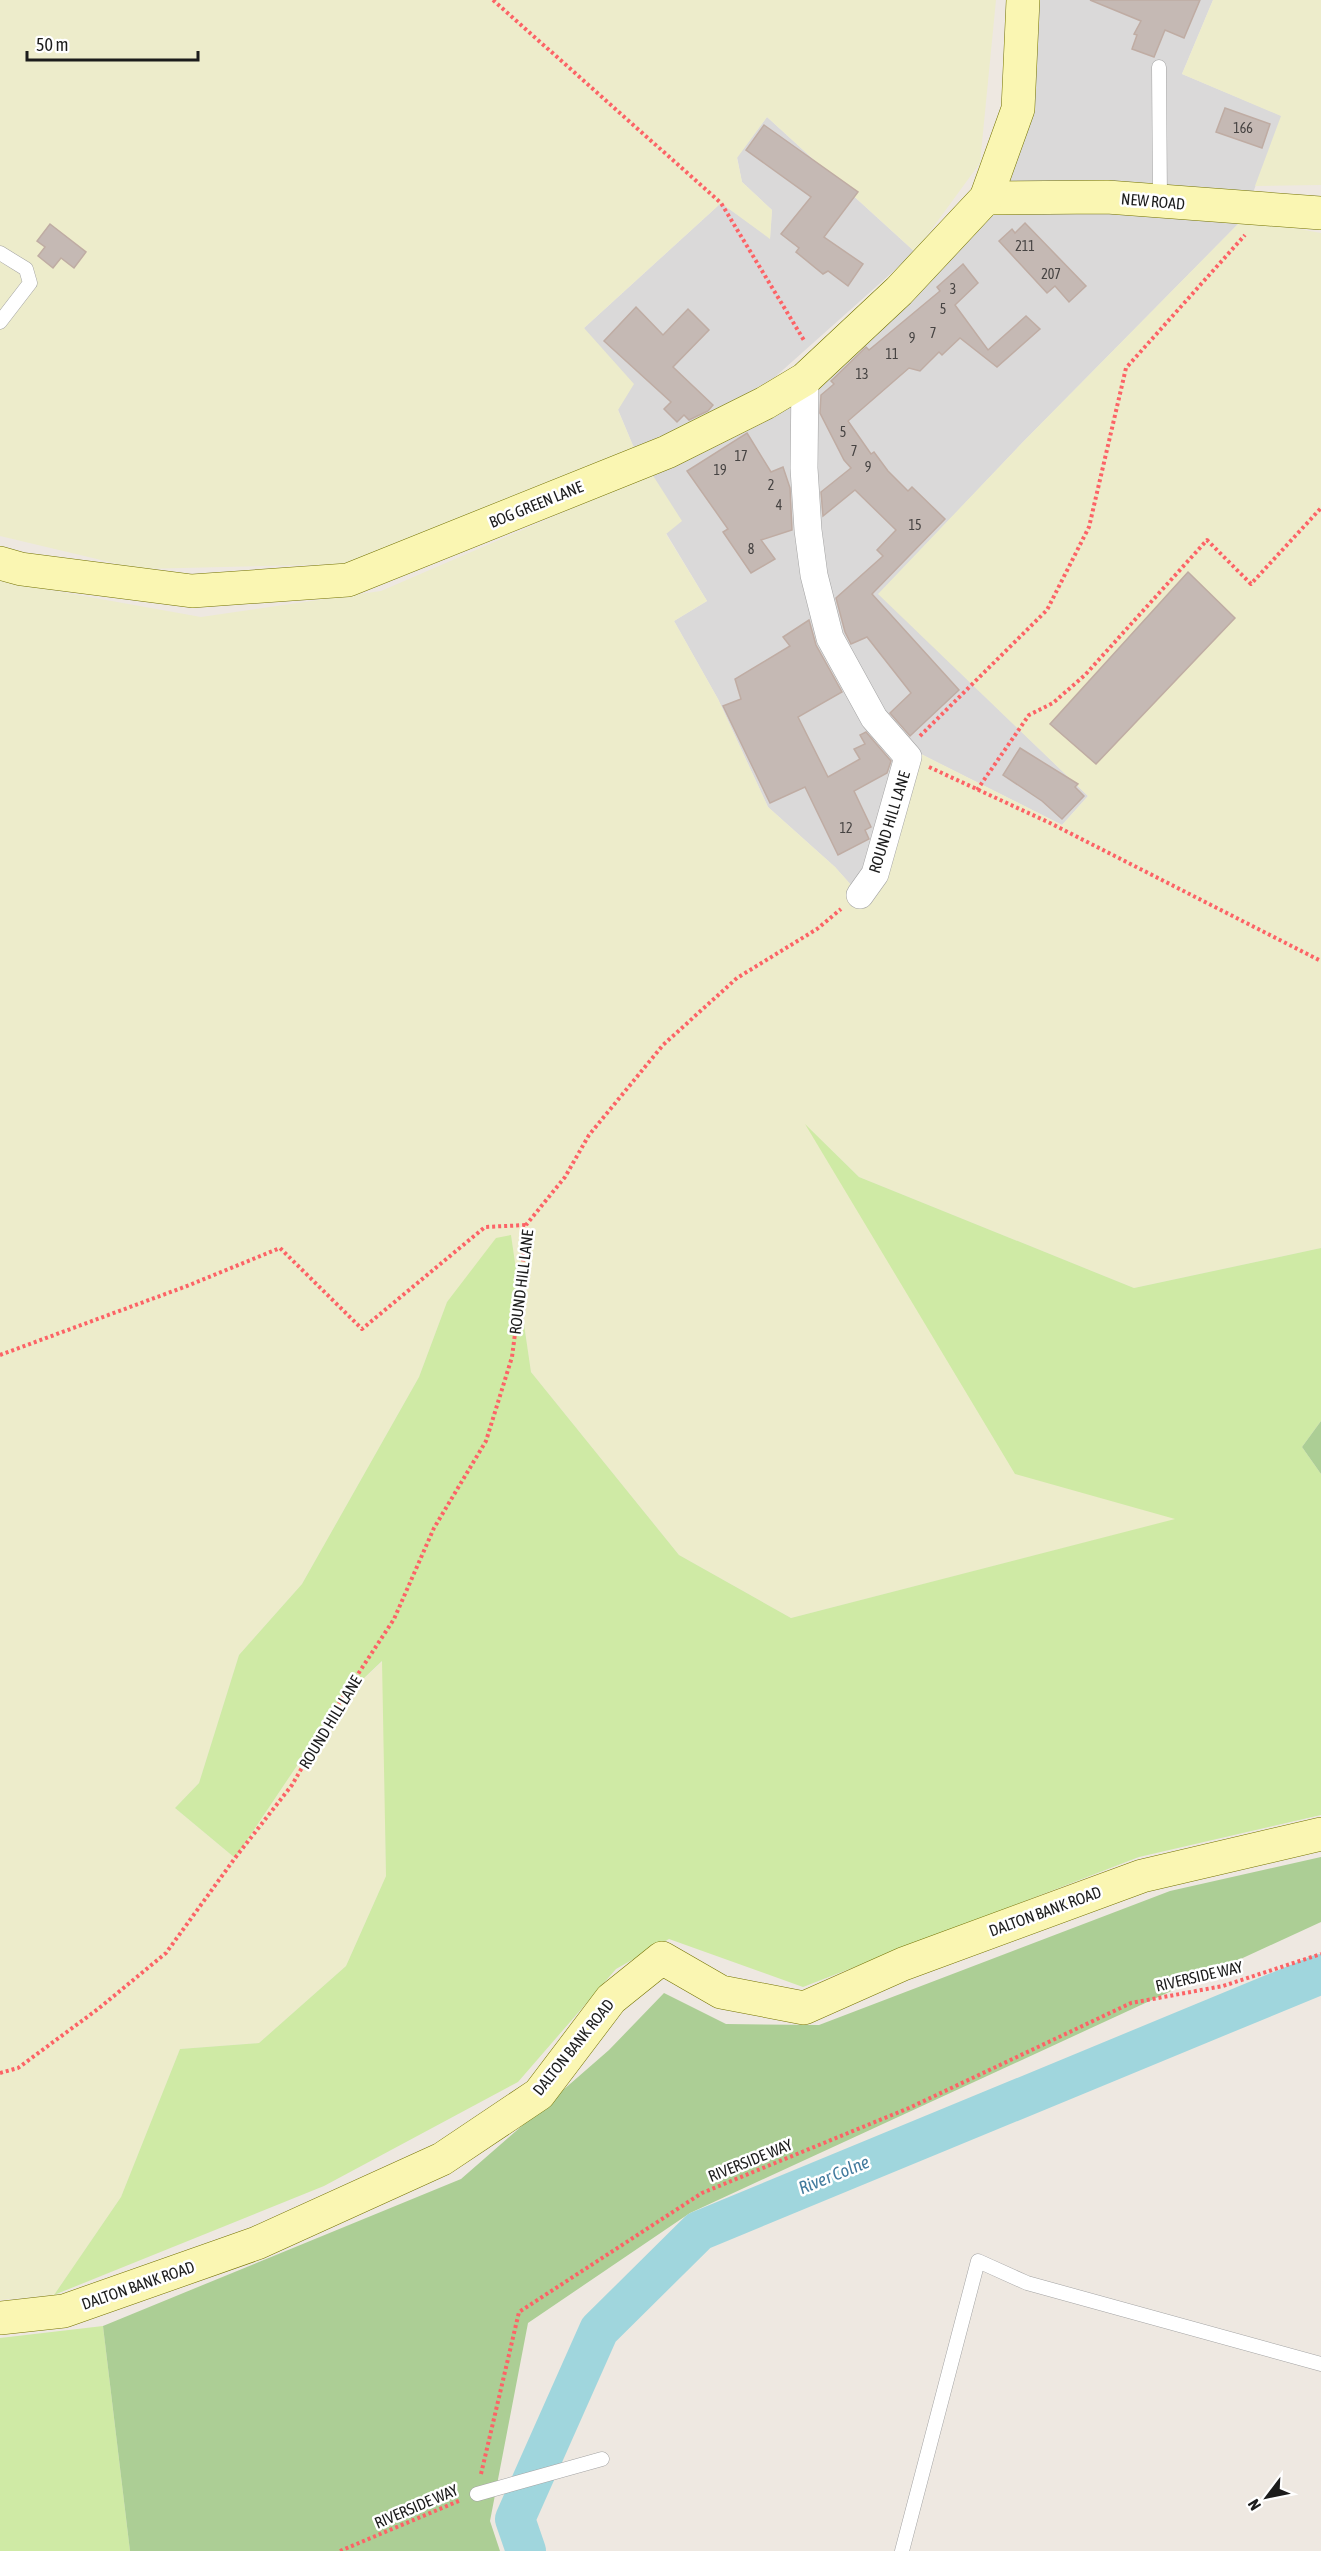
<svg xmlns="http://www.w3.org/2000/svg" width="1321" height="2551" font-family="'Asap Condensed',sans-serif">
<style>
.residential{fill:#dad9d9}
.farmland{fill:#edeccb}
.grass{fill:#cfeaa5}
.forest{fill:#acce95}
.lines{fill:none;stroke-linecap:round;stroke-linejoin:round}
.river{stroke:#a0d6dd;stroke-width:40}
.building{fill:#c5b9b4;stroke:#bfaca3;stroke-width:1.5}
.lane-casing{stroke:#a3a3a3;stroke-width:15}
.street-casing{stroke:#a3a3a3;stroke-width:28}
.secondary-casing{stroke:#737202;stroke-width:34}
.path{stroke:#fc6366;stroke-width:4;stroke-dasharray:3 3;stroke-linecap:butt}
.lane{stroke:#fff;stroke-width:14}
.street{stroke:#fff;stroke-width:27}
.secondary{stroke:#faf6b2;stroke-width:33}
.labels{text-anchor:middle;stroke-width:5;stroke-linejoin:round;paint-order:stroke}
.number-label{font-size:14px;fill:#464342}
.street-label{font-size:16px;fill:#1c1c1c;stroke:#fff}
.water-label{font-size:18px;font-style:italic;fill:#427a9d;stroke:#fff}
</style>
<rect width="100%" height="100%" fill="#eee8e1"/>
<g class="residential">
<path d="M1023 0H1213L1182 74 1282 116 1243 219 1022 443 879 594 1088 796 1062 825 915 751 860 895 835 867 768 807 718 699 674 621 707 601 666 533 652 474 765 403 986 198Z"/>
<path d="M767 117 915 252 775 377 694 425 634 448 584 328 721 203 770 238 772 210 742 182 737 157Z"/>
</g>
<g class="farmland">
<path d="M0 0H996L980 163 915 252 767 117 737 158 742 182 772 210 770 239 721 203 584 328 634 384 618 410 634 448 346 564 139 569 0 536Z"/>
<path d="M1213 0H1321V185L1255 186 1281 116 1182 74Z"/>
<path d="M1243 219 1321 233V1248L1134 1288 859 1177 807 1126 1177 1519 791 1618 679 1555 531 1372 511 1236 447 1302 419 1377 302 1584 239 1655 199 1783 175 1808 235 1858 341 1700 383 1661 386 1876 346 1966 259 2043 180 2049 121 2197 54 2295 0 2300V581L201 617 381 591 652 474 682 521 666 534 707 601 674 621 718 699 768 807 835 867 860 895 915 751 1062 825 1088 796 878 594 1022 443Z"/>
</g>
<g class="grass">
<path d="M805 1124 859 1177 1134 1288 1321 1248V1421L1302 1447 1321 1474V1815L1139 1857 803 1987 669 1939 616 1969 518 2082 324 2186 54 2295 121 2197 180 2049 259 2043 346 1966 386 1876 382 1661 341 1700 235 1858 175 1808 199 1783 239 1655 302 1584 419 1377 447 1302 496 1238 511 1235 531 1372 679 1555 791 1618 1175 1519 1015 1474Z"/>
<path d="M103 2326 130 2551H0V2338Z"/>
</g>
<g class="forest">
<path d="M1321 1421V1474L1302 1447Z"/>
<path d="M1321 1857V1922L690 2213 528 2323 490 2521 500 2551H130L103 2326 461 2179 609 2050 664 1993 726 2024 819 2025 1170 1891Z"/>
</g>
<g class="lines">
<path class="river" d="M526 2551 515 2519 599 2330 699 2231 1321 1974"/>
</g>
<g class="building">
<path d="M1090 0H1200L1184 38 1165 30 1154 57 1132 49 1137 35 1134 34 1141 21Z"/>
<path d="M1225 108 1270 124 1262 148 1216 132Z"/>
<path d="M764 125 858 192 824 237 863 264 848 286 828 271 823 274 796 252 799 248 781 234 811 197 746 150Z"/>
<path d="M1025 223 1086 286 1069 302 1055 286 1047 293 999 241 1012 229 1015 233Z"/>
<path d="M50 224 86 252 74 268 61 258 53 268 38 256 45 247 37 241Z"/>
<path d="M963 264 978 283 955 305 988 350 1026 316 1040 329 997 367 960 338 942 355 939 352 920 371 909 368 848 421 871 454 874 452 888 471 908 491 912 487 945 519 872 594 959 690 910 736 890 713 911 693 867 637 851 644 845 632 836 598 883 556 877 550 896 530 855 490 823 516 821 492 851 468 844 460 820 413 821 395 834 384 831 381 866 347 869 350 940 291 937 287Z"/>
<path d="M636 307 663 335 688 309 709 330 673 367 713 405 708 411 689 420 684 415 677 422 664 409 671 402 604 341Z"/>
<path d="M747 433 771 472 783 467 790 488 792 530 761 540 775 559 751 573 723 532 728 529 687 471Z"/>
<path d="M1188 572 1235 618 1096 764 1050 724Z"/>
<path d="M809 620 816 645 842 692 798 717 828 777 860 759 854 749 865 744 860 735 866 732 891 761 887 773 854 791 871 827 865 830 869 839 838 855 805 787 770 803 723 706 741 699 735 679 790 646 783 637Z"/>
<path d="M1020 748 1078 784 1075 787 1084 796 1062 819 1042 801 1003 775Z"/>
</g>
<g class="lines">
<defs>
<g id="lane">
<path d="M1159 67 1160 201"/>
<path d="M0 253 26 269 30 283 0 322"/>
<path d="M477 2494 602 2459"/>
<path d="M902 2551 978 2261 1027 2283 1321 2364"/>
</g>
<path id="street" d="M805 379 804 468 808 530 814 575 830 638 874 718 908 757 875 874 860 895"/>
<g id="secondary">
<path d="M986 198 1107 197 1321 213"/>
<path d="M0 563 21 569 192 591 348 580 667 452 765 403 805 379 899 291 986 198 1018 109 1023 0"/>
<path d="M0 2318 64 2311 257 2243 442 2159 539 2094 611 1999 662 1958 721 1992 804 2008 903 1964 1142 1876 1321 1834"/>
</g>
</defs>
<use href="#lane" class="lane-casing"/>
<use href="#street" class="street-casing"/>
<use href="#secondary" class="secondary-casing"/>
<g class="path">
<path d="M493 0 721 203 805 342"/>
<path d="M920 736 1047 610 1089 527 1126 368 1245 235"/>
<path d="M929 767 1050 823 1321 961"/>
<path d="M977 790 1029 715 1053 703 1085 675 1207 540 1251 584 1321 508"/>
<path d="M0 1355 187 1286 280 1248 362 1329 485 1227 526 1225"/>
<path d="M0 2073 18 2068 98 2009 166 1953 235 1858 292 1785 341 1700 394 1619 434 1528 486 1441 512 1357 521 1287 526 1225 565 1177 589 1135 663 1045 737 978 817 929 841 909"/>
<path d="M481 2474 519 2312 702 2193 909 2108 1131 2003 1223 1986 1321 1954"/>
<path d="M340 2551 461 2500"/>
</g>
<use href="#lane" class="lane"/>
<use href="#street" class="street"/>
<use href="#secondary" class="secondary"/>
</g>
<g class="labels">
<g class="number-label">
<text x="1243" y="133">166</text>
<text x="1025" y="251">211</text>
<text x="1051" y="279">207</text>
<text x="953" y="294">3</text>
<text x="943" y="314">5</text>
<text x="933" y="338">7</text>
<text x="912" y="343">9</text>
<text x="892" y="359">11</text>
<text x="862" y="379">13</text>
<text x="843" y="437">5</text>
<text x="854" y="456">7</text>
<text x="741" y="461">17</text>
<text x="868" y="472">9</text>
<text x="720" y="475">19</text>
<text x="771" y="490">2</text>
<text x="779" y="510">4</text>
<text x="915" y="530">15</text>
<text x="751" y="554">8</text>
<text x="846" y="833">12</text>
</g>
<g class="street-label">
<text transform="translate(1153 201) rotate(5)" y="6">NEW ROAD</text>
<text transform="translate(536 504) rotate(-22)" y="6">BOG GREEN LANE</text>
<text transform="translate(889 822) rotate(-73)" y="6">ROUND HILL LANE</text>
<text transform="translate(521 1282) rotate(-83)" y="6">ROUND HILL LANE</text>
<text transform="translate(330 1722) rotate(-59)" y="6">ROUND HILL LANE</text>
<text transform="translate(1045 1911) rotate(-20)" y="6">DALTON BANK ROAD</text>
<text transform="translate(1199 1976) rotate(-13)" y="6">RIVERSIDE WAY</text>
<text transform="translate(573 2047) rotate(-51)" y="6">DALTON BANK ROAD</text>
<text transform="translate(750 2160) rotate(-22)" y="6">RIVERSIDE WAY</text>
<text transform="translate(138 2285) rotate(-19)" y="6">DALTON BANK ROAD</text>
<text transform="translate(416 2506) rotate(-23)" y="6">RIVERSIDE WAY</text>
</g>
<g class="water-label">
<text transform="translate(834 2175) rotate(-22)" y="6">River Colne</text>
</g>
</g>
<g transform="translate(1267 2497) rotate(238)" stroke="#ffffff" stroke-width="4.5" paint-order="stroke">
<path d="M0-4.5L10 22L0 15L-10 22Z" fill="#1c1c1c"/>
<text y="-9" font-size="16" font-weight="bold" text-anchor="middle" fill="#1c1c1c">N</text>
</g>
<path d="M27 51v9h171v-9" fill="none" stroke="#1c1c1c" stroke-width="3"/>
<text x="36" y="51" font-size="18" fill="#1c1c1c" stroke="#ffffff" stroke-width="4.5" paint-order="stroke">50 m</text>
</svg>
